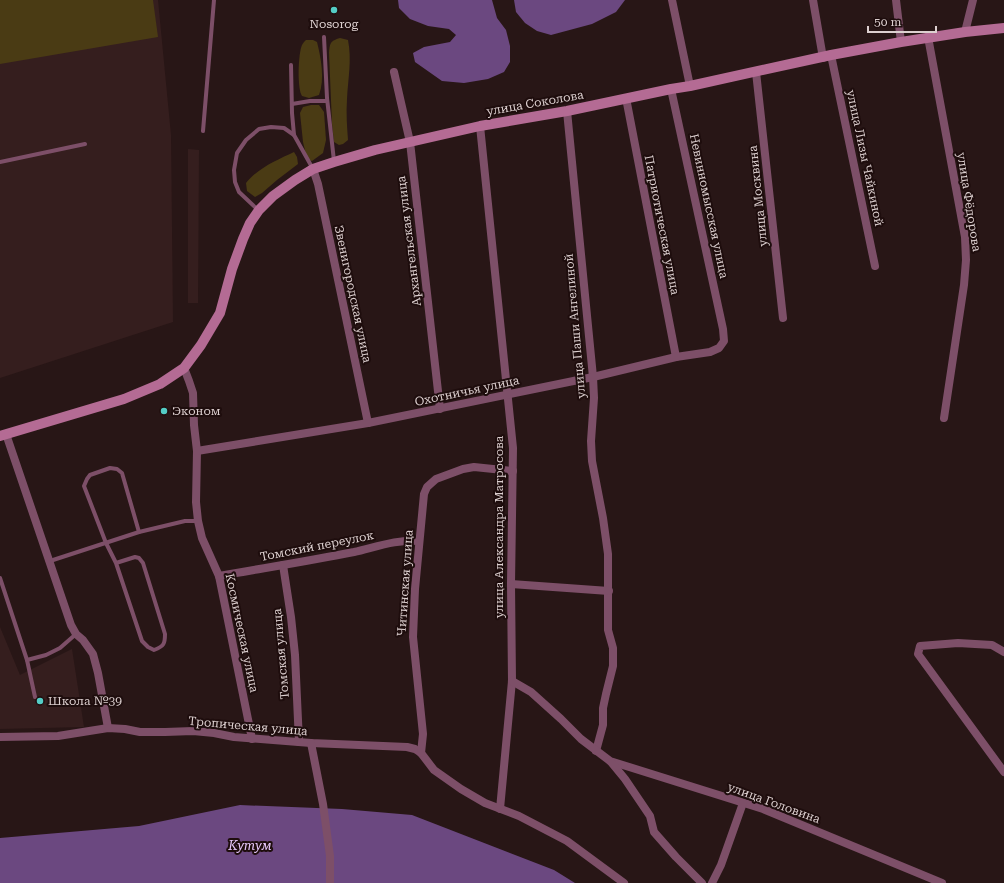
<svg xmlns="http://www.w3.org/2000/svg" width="1004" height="883" font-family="'Roboto Serif',serif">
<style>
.built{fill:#351e1e}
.green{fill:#4a3b14}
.water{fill:#6b4880}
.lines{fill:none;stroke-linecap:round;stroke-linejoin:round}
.service{stroke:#7d4f68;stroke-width:4}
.minor{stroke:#7d4f68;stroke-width:8}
.secondary{stroke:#b46b94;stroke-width:10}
.poi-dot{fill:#54cdc6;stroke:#1e0d0d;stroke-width:1.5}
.labels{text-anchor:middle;stroke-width:4;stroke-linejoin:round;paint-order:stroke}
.poi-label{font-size:12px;fill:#ddd0d0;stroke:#1e0d0d;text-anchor:start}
.street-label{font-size:12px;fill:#ddd0d0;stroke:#1e0d0d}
.water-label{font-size:13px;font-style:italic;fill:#e6c7fa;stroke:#1e0d0d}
</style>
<rect width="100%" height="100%" fill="#281616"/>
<g class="built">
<path d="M0 0H158L171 135 173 322 0 378Z"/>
<path d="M188 149 199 150 198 303H188Z"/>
<path d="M0 627 20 675 72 649 84 727 0 729Z"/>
</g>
<g class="green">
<path d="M0 0H153L158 37 0 64Z"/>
<path d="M340 38 348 40C352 60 348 79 347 99 346 113 347 127 348 140L343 144 339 145 334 142 332 124 329 53C330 43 330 41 340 38Z"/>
<path d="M306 40H313L317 42C321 58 325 79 319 95L309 98 302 96C297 89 298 54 302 45 303 43 304 42 306 40Z"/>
<path d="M311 105H319L324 112 326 140 323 153 312 161 307 159 303 142 300 113 303 107Z"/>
<path d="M294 152 297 157 298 164 277 180 262 193 255 197 247 191 246 183C258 168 277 160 294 152Z"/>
</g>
<g class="water">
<path d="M398 0H492L497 18 506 30 510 46V62L504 72 488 79 464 83 442 81 415 62 413 53 424 47 450 42 456 35 449 29 428 26 410 19 399 8Z"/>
<path d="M514 0H625L616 12 592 24 551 35 537 31 525 23 516 12Z"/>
<path d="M240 805 342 809 412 815 554 870 575 883H0V838L139 826Z"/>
</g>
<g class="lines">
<g class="service">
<path d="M324 37 327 98 334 161"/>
<path d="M291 65 292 113 294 135 313 169"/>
<path d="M292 104 310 101H327"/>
<path d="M203 131 214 0"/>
<path d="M0 162 85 144"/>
<path d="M258 210 239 192 235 182 234 170 237 153 246 140 259 129 271 127 284 128 294 135"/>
<path d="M50 561 139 532 185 521H198"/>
<path d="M116 563 135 557 139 558 143 563 165 634C165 644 164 646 154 650L148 647 142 641 116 563 106 543 84 486 87 479 90 475 110 468 117 469 122 473 139 532"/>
<path d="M0 578 27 660 35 697"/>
<path d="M27 660 46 655 60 648 76 634"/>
</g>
<g class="minor">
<path d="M672 0 690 86"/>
<path d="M813 0 823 58"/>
<path d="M896 0 901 42"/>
<path d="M965 32 973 0"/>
<path d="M928 37 965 237 966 260 964 285 944 418"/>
<path d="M831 55 875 266"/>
<path d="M394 72 410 142 440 409"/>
<path d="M756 72 783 318"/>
<path d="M626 98 676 357"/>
<path d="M567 111 593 377 594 398 591 441 592 461 603 518 608 554V630L613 648V666L606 694 603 708V725L596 751"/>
<path d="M480 126 513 448 511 584 512 681 500 809"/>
<path d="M313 169 318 184 368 423"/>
<path d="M184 368 189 381 193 393 194 425 197 451 196 502 198 521 202 538 219 576 252 739"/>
<path d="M6 434 71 625 76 634 83 640 93 654 98 673 108 728"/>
<path d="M197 451 368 423 593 377 676 357 710 352 719 348 724 341 723 329 671 89"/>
<path d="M283 565 291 617 295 655 299 742"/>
<path d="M219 576C264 568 309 561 354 552 376 547 397 539 419 541"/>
<path d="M511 584 609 591"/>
<path d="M1004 652 992 645 958 643 920 646 918 654 1004 772"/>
<path d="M512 681 531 692 561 719 581 739 610 761 763 809 942 883"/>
<path d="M0 737 58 736 108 728 125 729 140 732H165L193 731 214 733 234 737 311 743 407 747 415 749 421 753 434 770 461 789 485 803 519 816 567 841 624 883"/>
<path d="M311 743 323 804 330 856V883"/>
<path d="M421 753 423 734 413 637 415 589 424 494 427 487 436 479 463 469 474 467 513 471"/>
<path d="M611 762 625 779 650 816 654 832 676 857 702 883"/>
<path d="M712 883 721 865 743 803"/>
</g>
<path class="secondary" d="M0 436 124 399 160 384 184 368 201 345 220 313 232 269 243 239 250 223 259 210 273 196 295 180 313 169 334 162 375 150 480 126 567 111 671 89 690 86 831 55 901 42 965 32 1004 28"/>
</g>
<g class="poi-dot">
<circle cx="334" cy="10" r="4"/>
<circle cx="164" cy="411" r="4"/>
<circle cx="40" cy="701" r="4"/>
</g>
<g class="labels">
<g class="poi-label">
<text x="334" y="28" text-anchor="middle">Nosorog</text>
<text x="172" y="415">Эконом</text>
<text x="48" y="705">Школа №39</text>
</g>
<g class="street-label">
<text transform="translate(535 103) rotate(-10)" y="4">улица Соколова</text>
<text transform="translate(865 158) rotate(78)" y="4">улица Лизы Чайкиной</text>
<text transform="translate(758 196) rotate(-96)" y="4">улица Москвина</text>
<text transform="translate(969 202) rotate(81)" y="4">улица Фёдорова</text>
<text transform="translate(709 206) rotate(78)" y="4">Невинномысская улица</text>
<text transform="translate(662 225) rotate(79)" y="4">Патриотическая улица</text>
<text transform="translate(409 241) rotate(-97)" y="4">Архангельская улица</text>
<text transform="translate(353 294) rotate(78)" y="4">Звенигородская улица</text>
<text transform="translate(575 326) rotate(-95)" y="4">улица Паши Ангелиной</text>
<text transform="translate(467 391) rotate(-12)" y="4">Охотничья улица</text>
<text transform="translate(499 527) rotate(-90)" y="4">улица Александра Матросова</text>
<text transform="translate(317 546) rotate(-11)" y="4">Томский переулок</text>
<text transform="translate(405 583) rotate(-86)" y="4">Читинская улица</text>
<text transform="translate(242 633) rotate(78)" y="4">Космическая улица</text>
<text transform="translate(281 654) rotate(-95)" y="4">Томская улица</text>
<text transform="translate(248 726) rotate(5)" y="4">Тропическая улица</text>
<text transform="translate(774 803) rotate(20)" y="4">улица Головина</text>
</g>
<g class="water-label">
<text x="250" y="850">Кутум</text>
</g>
</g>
<path d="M868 26v6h68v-6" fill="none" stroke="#ddd0d0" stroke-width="2"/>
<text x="874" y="26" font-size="12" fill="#ddd0d0" stroke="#1e0d0d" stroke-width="3" paint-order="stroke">50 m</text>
</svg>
